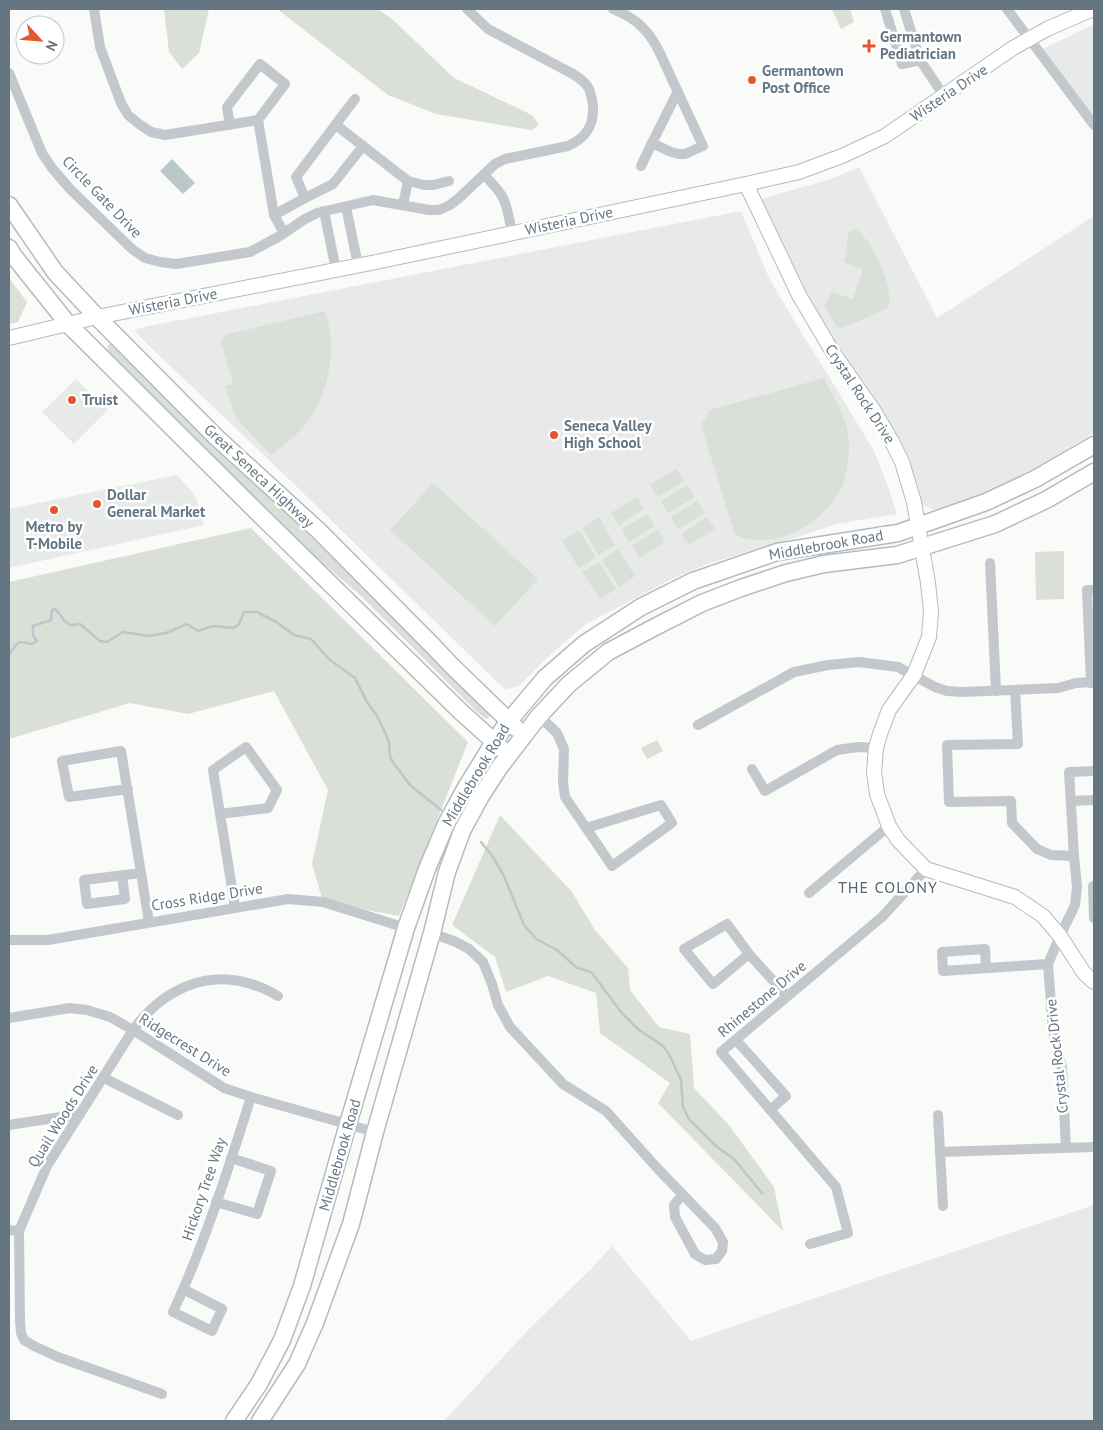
<svg xmlns="http://www.w3.org/2000/svg" width="1103" height="1430" font-family="'PT Sans',sans-serif">
<style>
.built{fill:#e8e9e9}
.green{fill:#dadfd7}
.water{fill:#bbc7cb}
.lines{fill:none;stroke-linecap:round;stroke-linejoin:round}
.stream{stroke:#bbc7cb;stroke-width:2.5}
.secondary-casing{stroke:#b3babf;stroke-width:16}
.primary-casing{stroke:#b5babe;stroke-width:19}
.street{stroke:#c3c8cc;stroke-width:10}
.secondary{stroke:#fff;stroke-width:14}
.primary{stroke:#fff;stroke-width:16}
.poi-dot{fill:#e4572e;stroke:#fff;stroke-width:2}
.labels{text-anchor:middle;stroke-width:5;stroke-linejoin:round;paint-order:stroke}
.poi-label{font-size:15px;font-weight:bold;fill:#657683;stroke:#fff;text-anchor:start}
.street-label{font-size:15px;fill:#657683;stroke:#fff}
.neighbourhood-label{font-size:16px;letter-spacing:1px;fill:#57646e;stroke:#fff}
</style>
<rect width="100%" height="100%" fill="#fafaf8"/>
<g class="built">
<path d="M1094 24V125L1039 51Z"/>
<path d="M859 167 937 318 1094 216V433L1011 482 987 493 961 503 935 510 914 502 902 462 832 351 754 201 831 179Z"/>
<path d="M741 211 769 278 798 327 836 388 874 451 887 484 897 514 837 524 791 539 710 563 672 579 586 624 550 655 520 685 506 690 497 682 292 482 141 338 135 330 144 327Z"/>
<path d="M76 379 108 410 74 444 42 412Z"/>
<path d="M177 475 193 493 198 503 204 525 9 568V509Z"/>
<path d="M1094 1205V1421H444L529 1329 591 1269 612 1246 691 1341 788 1307Z"/>
</g>
<g class="green">
<path d="M164 9H209L199 53 182 69 169 52Z"/>
<path d="M277 9H377L391 18 454 78 532 115 539 125 531 130 436 114 388 95Z"/>
<path d="M832 9H850L854 22 841 29Z"/>
<path d="M857 229C862 235 868 241 872 248 880 260 894 294 888 308L843 328 837 327 826 309 825 304 832 292 853 299 863 269 844 262 849 232Z"/>
<path d="M9 278 27 302 18 322 9 324Z"/>
<path d="M325 311C327 319 330 328 331 337 333 366 324 401 306 424 296 436 283 446 271 455L236 418 225 386 233 384 221 342 225 335Z"/>
<path d="M109 344H111L187 420 231 457 485 710 489 714V718L486 719 477 712 360 595 299 543 117 361 110 353 107 348Z"/>
<path d="M824 378C834 399 848 418 849 442 849 456 848 471 843 484 826 523 776 552 735 535L701 425 710 410Z"/>
<path d="M676 469 684 481 658 497 650 485Z"/>
<path d="M433 483 538 579 495 626 390 530Z"/>
<path d="M687 485 695 497 668 513 661 501Z"/>
<path d="M637 497 644 509 619 525 611 513Z"/>
<path d="M697 501 705 513 678 529 671 517Z"/>
<path d="M647 514 655 526 629 542 622 529Z"/>
<path d="M599 517 615 545 599 555 582 528Z"/>
<path d="M707 517 715 529 689 545 681 534Z"/>
<path d="M251 528 468 742 399 916 323 902 312 864 328 790 274 691 188 714 130 703 9 739V582Z"/>
<path d="M658 529 665 542 639 558 632 546Z"/>
<path d="M579 530 596 557 579 568 562 541Z"/>
<path d="M618 549 635 576 619 587 602 560Z"/>
<path d="M1064 551V599L1036 600 1035 552Z"/>
<path d="M599 562 616 589 600 599 582 572Z"/>
<path d="M657 740 663 751 647 759 641 748Z"/>
<path d="M500 815 572 892 595 930 628 968 630 990 659 1027 690 1034 694 1088 728 1124 774 1187 783 1231 658 1103 670 1083 600 1033 596 993 548 976 506 992 495 957 452 925Z"/>
</g>
<path class="water" d="M172 159 195 183 183 194 160 171Z"/>
<g class="lines">
<g class="stream">
<path d="M9 654 16 645 20 642 32 644 37 641 33 635V626L51 620 52 610 55 609C61 614 63 623 71 625 74 625 77 624 80 624L100 641 107 642 123 632 149 636 166 633 187 624 198 631 213 626 234 628 239 624 244 612H258L262 615 275 621 294 635 311 639 330 660 355 678 367 702 377 716 383 728 389 742 390 757 393 762 410 785 441 810"/>
<path d="M481 842 493 857 504 876 524 925 536 939 557 950 577 968 588 971 592 973 621 1012 639 1030 662 1045 669 1054 681 1080 683 1107 689 1119 716 1146 734 1159 762 1193"/>
</g>
<defs>
<g id="secondary">
<path d="M746 184 799 295 832 351 874 411 891 440 902 462 914 502 928 583 931 611 929 637 914 675 889 710 880 734 876 748 874 772 877 794 889 826 898 840 926 869 1015 897 1043 916 1060 936 1084 973 1094 982"/>
<path d="M9 338 97 317 376 262 746 184 799 172 842 156 885 136 1013 48 1047 29 1093 9"/>
</g>
<g id="primary">
<path d="M9 205 55 272 97 317 216 437 319 531 434 647 451 665 516 728"/>
<path d="M9 248 13 255 68 324 251 506 460 711 501 748"/>
<path d="M234 1421 259 1384 282 1340 302 1286 348 1124 406 928 427 869 446 824 465 789 494 742 508 722 545 678 584 644 641 607 693 581 777 552 898 533 918 526 986 502 1035 479 1094 445"/>
<path d="M260 1421 297 1364 315 1323 351 1224 375 1132 432 933 447 872 462 831 481 796 499 768 539 716 569 684 608 652 653 628 702 603 741 588 786 573 824 564 897 555 995 524 1046 500 1094 472"/>
</g>
</defs>
<use href="#secondary" class="secondary-casing"/>
<use href="#primary" class="primary-casing"/>
<g class="street">
<path d="M94 9 100 47 121 103 128 115 139 124 151 132 165 135 258 120 274 215 284 233"/>
<path d="M613 9C624 14 635 19 643 28 656 41 662 58 670 75 681 99 692 122 703 146L685 154H679L671 152 652 143 678 91"/>
<path d="M885 9 902 64 920 60"/>
<path d="M904 9 920 60 944 96"/>
<path d="M1007 9 1094 125"/>
<path d="M9 73 42 153 52 168 70 189 132 249 145 258 160 262 176 264 250 252 278 237 305 219 317 213 373 200 429 210H439L450 205 459 198 495 164 505 159 568 146C586 138 594 126 593 106 592 99 591 92 588 87 584 81 579 78 573 74L488 29 467 9"/>
<path d="M230 125 227 107 260 64 285 84 258 120"/>
<path d="M336 125 408 181 424 185H433L449 181"/>
<path d="M641 166 652 143"/>
<path d="M484 175C507 197 506 203 512 233"/>
<path d="M305 198 333 184 363 146"/>
<path d="M403 205 408 181"/>
<path d="M346 207 358 265"/>
<path d="M324 211 336 270"/>
<path d="M274 215 305 198 296 177 355 99"/>
<path d="M990 563 996 691"/>
<path d="M1091 683 1087 590H1094"/>
<path d="M1015 690 1018 744 947 745 949 802 1011 801 1012 823 1037 849 1051 855 1074 856 1077 887 1075 905 1060 936 1048 964 1053 1031 1062 1068 1066 1148"/>
<path d="M539 716 557 733 564 749 563 782 565 797 612 866 672 823 661 805 586 828"/>
<path d="M698 725 794 672 828 665 859 662 898 667 935 687 947 691 962 692 1058 688 1076 683 1094 682"/>
<path d="M752 769 765 791 837 750 858 747 876 748"/>
<path d="M128 789 69 797 62 761 121 751 149 922"/>
<path d="M1071 801 1094 800"/>
<path d="M220 814 268 808 277 790 246 747 213 770 235 907"/>
<path d="M1074 856 1069 772 1094 771"/>
<path d="M122 875 125 899 87 904 84 880 141 873"/>
<path d="M1093 886 1094 918"/>
<path d="M809 893 889 826"/>
<path d="M432 933 456 942 469 949 483 962 492 984 498 1005 510 1027 563 1084 606 1111 658 1169 715 1228 723 1242 722 1251 716 1259 705 1260 695 1254 675 1217 674 1205 682 1195"/>
<path d="M9 940H48L288 899 323 902 406 928"/>
<path d="M749 954 713 984 684 949 727 924 749 954 787 996"/>
<path d="M986 968 985 949 942 952 943 971 1048 964"/>
<path d="M9 1018 70 1008 87 1010 110 1017 133 1030 224 1088 251 1097 375 1132"/>
<path d="M736 1040 786 1096 770 1110"/>
<path d="M104 1078 178 1115"/>
<path d="M938 1115 943 1206"/>
<path d="M9 1125 80 1114"/>
<path d="M940 1152 1094 1147"/>
<path d="M216 1202 257 1214 271 1171 231 1158"/>
<path d="M9 1230 19 1231"/>
<path d="M810 1244 848 1233 836 1187 721 1052 882 917 926 869"/>
<path d="M183 1289 222 1309 212 1331 173 1312C205 1243 228 1170 251 1097"/>
<path d="M162 1394 58 1357 34 1346 24 1340 21 1333 20 1321 19 1231 47 1166 133 1030C162 990 208 967 257 986 264 988 271 992 278 996"/>
</g>
<use href="#secondary" class="secondary"/>
<use href="#primary" class="primary"/>
</g>
<g class="poi-dot">
<path d="M866.5 38.5h5v5h5v5h-5v5h-5v-5h-5v-5h5z"/>
<circle cx="752" cy="80" r="5"/>
<circle cx="72" cy="400" r="5"/>
<circle cx="554" cy="435" r="5"/>
<circle cx="97" cy="504" r="5"/>
<circle cx="54" cy="510" r="5"/>
</g>
<g class="labels">
<g class="poi-label">
<text x="880" y="42">Germantown<tspan x="880" dy="17">Pediatrician</tspan></text>
<text x="762" y="76">Germantown<tspan x="762" dy="17">Post Office</tspan></text>
<text x="82" y="405">Truist</text>
<text x="564" y="431">Seneca Valley<tspan x="564" dy="17">High School</tspan></text>
<text x="107" y="500">Dollar<tspan x="107" dy="17">General Market</tspan></text>
<text x="54" y="532" text-anchor="middle">Metro by<tspan x="54" dy="17">T-Mobile</tspan></text>
</g>
<g class="street-label">
<text transform="translate(949 93) rotate(-34)" y="5">Wisteria Drive</text>
<text transform="translate(102 197) rotate(46)" y="5">Circle Gate Drive</text>
<text transform="translate(569 221) rotate(-12)" y="5">Wisteria Drive</text>
<text transform="translate(173 302) rotate(-11)" y="5">Wisteria Drive</text>
<text transform="translate(860 394) rotate(57)" y="5">Crystal Rock Drive</text>
<text transform="translate(259 476) rotate(43)" y="5">Great Seneca Highway</text>
<text transform="translate(826 545) rotate(-10)" y="5">Middlebrook Road</text>
<text transform="translate(476 775) rotate(-59)" y="5">Middlebrook Road</text>
<text transform="translate(207 897) rotate(-9)" y="5">Cross Ridge Drive</text>
<text transform="translate(762 999) rotate(-40)" y="5">Rhinestone Drive</text>
<text transform="translate(185 1045) rotate(32)" y="5">Ridgecrest Drive</text>
<text transform="translate(1057 1056) rotate(-96)" y="5">Crystal Rock Drive</text>
<text transform="translate(63 1116) rotate(-58)" y="5">Quail Woods Drive</text>
<text transform="translate(340 1155) rotate(-74)" y="5">Middlebrook Road</text>
<text transform="translate(204 1189) rotate(-71)" y="5">Hickory Tree Way</text>
</g>
<g class="neighbourhood-label">
<text x="888" y="893">THE COLONY</text>
</g>
</g>
<rect width="1103" height="1430" fill="none" stroke="#657683" stroke-width="20"/>
<g transform="translate(40 40) rotate(116)"><circle r="24" fill="#ffffff" stroke="#c1c8cd"/>
<path d="M0-4L9 19L0 12L-9 19Z" fill="#e4572e"/>
<text y="-8" font-size="14" font-weight="bold" text-anchor="middle" fill="#657683">N</text>
</g>
</svg>
